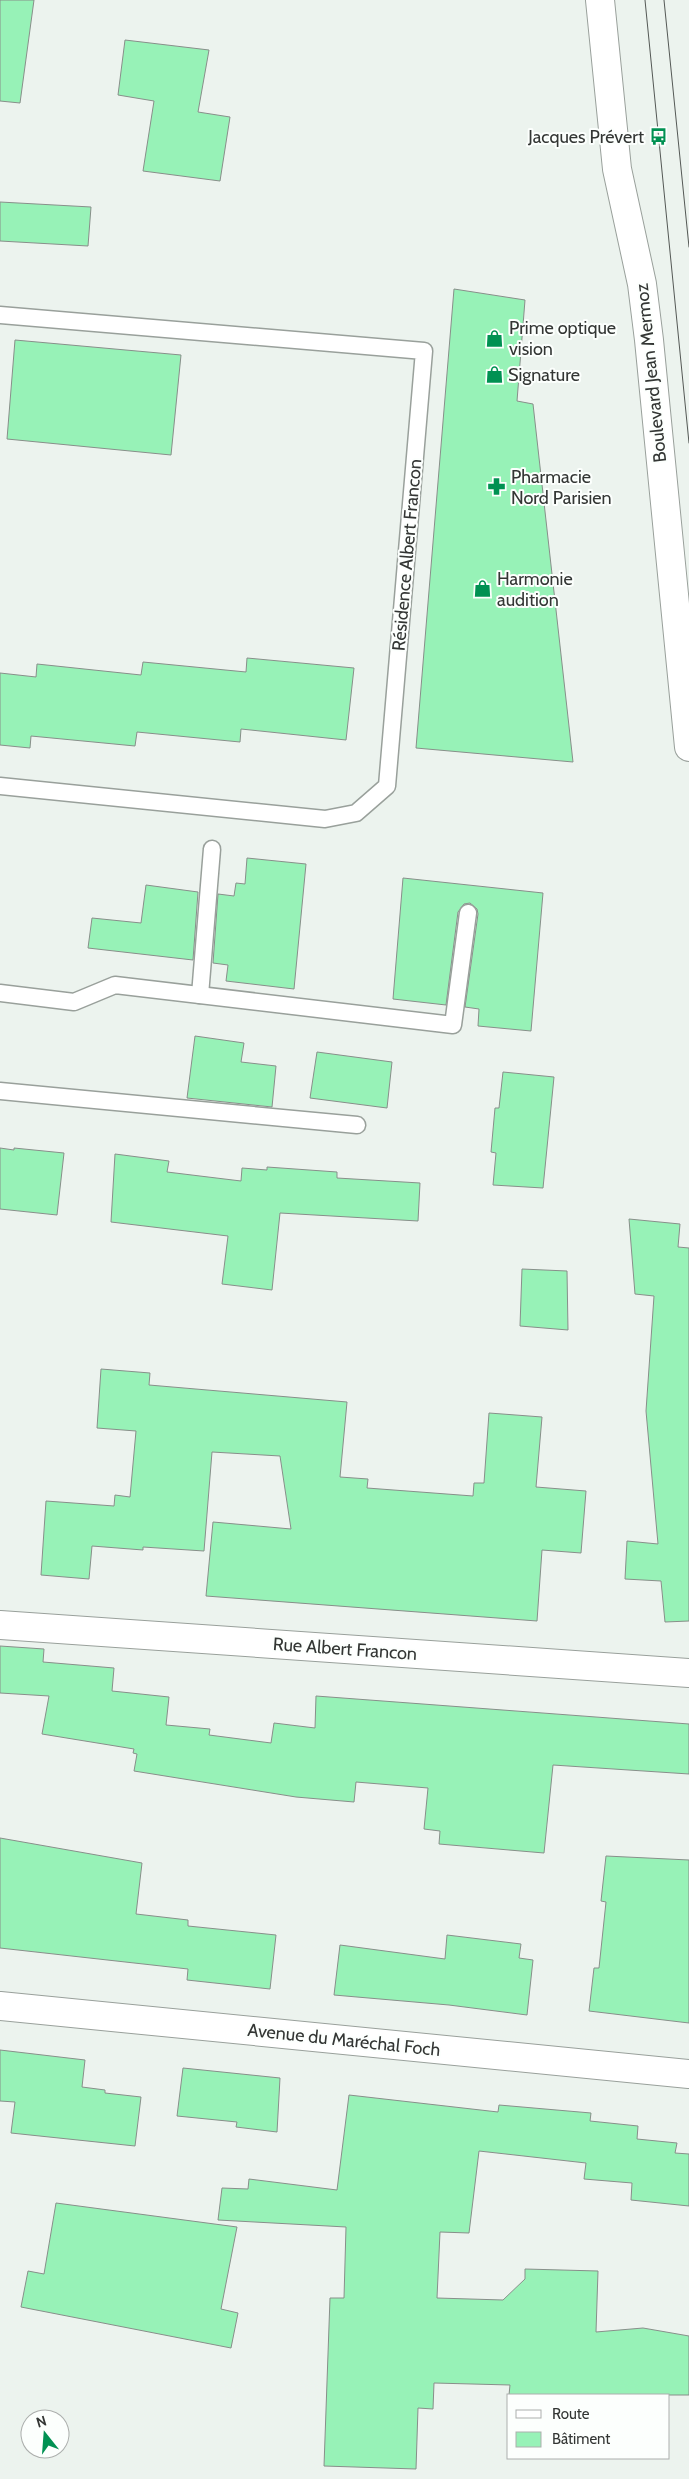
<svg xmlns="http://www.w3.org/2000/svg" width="689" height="2479" font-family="Cabin,sans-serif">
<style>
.building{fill:#97f2b7;stroke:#888f8a}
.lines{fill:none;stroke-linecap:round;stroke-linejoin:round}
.service-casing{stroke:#99a09b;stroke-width:19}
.minor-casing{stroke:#99a09b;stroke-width:30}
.primary-casing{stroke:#99a09b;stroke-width:30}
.service{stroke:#fff;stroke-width:16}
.minor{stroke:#fff;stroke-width:28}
.primary{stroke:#fff;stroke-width:28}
.tram{stroke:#545855;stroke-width:1}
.labels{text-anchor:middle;stroke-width:4;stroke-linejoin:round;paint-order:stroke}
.poi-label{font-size:18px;fill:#333634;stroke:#fcfffd;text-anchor:start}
.street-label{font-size:18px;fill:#333634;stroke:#fcfffd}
</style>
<rect width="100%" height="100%" fill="#ecf3ee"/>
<g class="building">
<path d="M0 0H34L20 103 0 101Z"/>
<path d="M125 40 209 50 198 112 230 117 220 181 143 171 154 101 118 95Z"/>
<path d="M0 202 91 207 88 246 0 241Z"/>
<path d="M454 289 525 300 517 401 533 404 573 762 416 748Z"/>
<path d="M15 340 181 355 171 455 7 439Z"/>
<path d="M247 658 354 668 346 740 241 729 240 742 137 732 135 746 31 736 30 748 0 745V673L36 677 37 664 141 675 143 662 246 672Z"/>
<path d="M247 858 306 864 294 989 226 981 228 965 213 963 218 894 234 896 236 883 245 884Z"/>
<path d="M403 878 543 893 531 1031 478 1026 479 1009 465 1007 478 914 477 909 470 903 464 904 458 912 446 1005 393 999Z"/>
<path d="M146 885 198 892 193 960 88 948 92 918 141 923Z"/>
<path d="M195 1036 244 1043 241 1062 276 1066 272 1107 187 1098Z"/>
<path d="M317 1052 392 1062 387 1108 310 1098Z"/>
<path d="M503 1072 554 1077 543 1188 493 1185 496 1153 491 1152 495 1108H499Z"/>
<path d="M0 1148 14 1150V1148L64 1153 57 1215 0 1209Z"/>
<path d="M115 1154 169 1161 167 1172 241 1181 242 1168 267 1170V1167L337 1172V1178L420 1183 418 1221 280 1213 272 1290 222 1284 228 1236 111 1222Z"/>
<path d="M629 1219 680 1224 678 1247 689 1248V1621L665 1622 661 1581 625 1579 627 1541 658 1544 646 1411 654 1296 635 1294Z"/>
<path d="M522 1269 567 1271 568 1330 520 1326Z"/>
<path d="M101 1369 150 1373 149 1385 347 1402 340 1477 368 1479 367 1488 473 1496 474 1483H484L489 1413 542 1417 536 1487 586 1491 581 1553 542 1550 537 1621 206 1596 213 1522 291 1529 280 1456 212 1452 204 1551 143 1547V1550L92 1546 89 1579 41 1575 46 1501 114 1506 115 1495 130 1497 136 1431 97 1428Z"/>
<path d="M0 1646 44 1649 43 1662 114 1668 112 1691 169 1697 166 1725 210 1729 209 1735 271 1743 274 1723 315 1728 316 1696 689 1724V1774L553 1765 544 1853 439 1844 440 1831 424 1829 428 1788 356 1782 354 1802 296 1797 134 1771 137 1754 133 1753 134 1749 42 1734 49 1696 0 1693Z"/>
<path d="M0 1838 142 1863 136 1914 188 1920V1926L276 1935 270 1989 187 1980 188 1969 0 1948Z"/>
<path d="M606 1856 689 1860V2023L589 2011 594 1968H599L606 1902 601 1901Z"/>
<path d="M447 1935 521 1944 519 1958 533 1960 527 2015 449 2005 334 1995 340 1945 445 1959Z"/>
<path d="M0 2050 85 2060 82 2087 105 2090V2093L141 2097 135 2146 11 2133 15 2102 0 2101Z"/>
<path d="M183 2068 280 2078 277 2132 236 2127 237 2122 177 2116Z"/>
<path d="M349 2095 498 2112 499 2105 591 2113 590 2121 638 2126 637 2139 677 2143 675 2153 689 2154V2206L631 2200 632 2183 584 2179 586 2163 479 2151 469 2233 440 2232 437 2298 503 2300 525 2279V2269L598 2271 596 2332 643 2328 689 2336V2395H509L510 2385 434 2383 433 2409 418 2408 416 2469 324 2466 330 2298H344L346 2227 218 2220 222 2188 248 2189 249 2179 337 2190Z"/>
<path d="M56 2203 237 2227 221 2309 238 2313 231 2348 21 2307 28 2271 44 2274Z"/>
</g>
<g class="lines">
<defs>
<g id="service">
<path d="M0 315 424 351 387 786 356 813 325 819 0 786"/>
<path d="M0 993 74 1002 115 985 453 1025 468 913"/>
<path d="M200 995 212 849"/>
<path d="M0 1091 357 1125"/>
</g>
<g id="minor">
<path d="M0 1625 689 1673"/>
<path d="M0 2006 689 2074"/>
</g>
<path id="primary" d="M600 0 617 169 642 284 649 340 689 747"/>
</defs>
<use href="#service" class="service-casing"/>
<use href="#minor" class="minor-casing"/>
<use href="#primary" class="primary-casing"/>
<use href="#service" class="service"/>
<use href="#minor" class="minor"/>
<use href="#primary" class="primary"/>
<g class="tram">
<path d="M645 0 689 443"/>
<path d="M664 0 689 247"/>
</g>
</g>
<defs>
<symbol id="bus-bare" viewBox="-9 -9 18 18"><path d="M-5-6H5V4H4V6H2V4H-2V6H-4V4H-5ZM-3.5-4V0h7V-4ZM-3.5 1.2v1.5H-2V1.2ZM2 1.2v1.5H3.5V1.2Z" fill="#009152" stroke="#fcfffd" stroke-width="2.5" paint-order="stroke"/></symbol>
<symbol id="shop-bare" viewBox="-9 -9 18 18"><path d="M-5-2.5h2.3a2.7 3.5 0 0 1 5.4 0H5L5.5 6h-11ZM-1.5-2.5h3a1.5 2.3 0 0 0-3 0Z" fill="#009152" stroke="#fcfffd" stroke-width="2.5" paint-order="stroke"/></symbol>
<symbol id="pharmacy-bare" viewBox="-9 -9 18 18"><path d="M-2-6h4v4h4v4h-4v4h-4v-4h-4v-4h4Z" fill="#009152" stroke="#fcfffd" stroke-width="2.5" paint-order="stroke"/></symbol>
</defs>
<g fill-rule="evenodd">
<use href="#bus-bare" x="646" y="124" width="25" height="25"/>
<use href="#shop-bare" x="482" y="326" width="25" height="25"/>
<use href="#shop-bare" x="482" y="362" width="25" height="25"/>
<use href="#pharmacy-bare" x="484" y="474" width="25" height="25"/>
<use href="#shop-bare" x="470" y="576" width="25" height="25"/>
</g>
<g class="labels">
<g class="poi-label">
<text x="644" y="143" text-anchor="end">Jacques Prévert</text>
<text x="509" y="334">Prime optique<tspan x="509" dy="21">vision</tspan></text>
<text x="508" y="381">Signature</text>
<text x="511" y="483">Pharmacie<tspan x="511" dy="21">Nord Parisien</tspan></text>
<text x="497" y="585">Harmonie<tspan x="497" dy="21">audition</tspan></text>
</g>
<g class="street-label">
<text transform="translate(651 373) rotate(-96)" y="6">Boulevard Jean Mermoz</text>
<text transform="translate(407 555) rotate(-85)" y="6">Résidence Albert Francon</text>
<text transform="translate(345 1649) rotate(4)" y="6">Rue Albert Francon</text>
<text transform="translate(344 2040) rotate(6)" y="6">Avenue du Maréchal Foch</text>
</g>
</g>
<rect x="507" y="2394" width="162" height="65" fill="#fcfffd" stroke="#acafad"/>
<rect x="516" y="2410" width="25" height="8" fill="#ffffff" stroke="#acafad"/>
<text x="552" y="2419" font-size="15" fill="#333634">Route</text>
<rect x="516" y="2432" width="25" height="15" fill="#97f2b7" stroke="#acafad"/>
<text x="552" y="2444" font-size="15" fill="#333634">Bâtiment</text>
<g transform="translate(45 2434) rotate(343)"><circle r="24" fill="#fcfffd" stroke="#acafad"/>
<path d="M0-4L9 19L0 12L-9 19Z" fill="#009152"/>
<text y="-8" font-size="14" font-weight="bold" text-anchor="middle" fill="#333634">N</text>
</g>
</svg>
